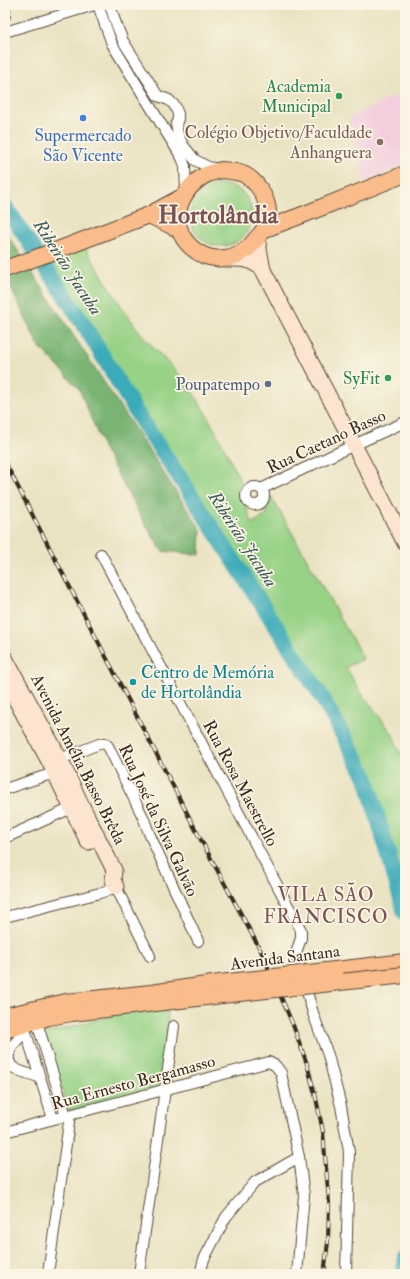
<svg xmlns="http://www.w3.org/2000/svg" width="410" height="1279" font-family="'IM FELL Double Pica',serif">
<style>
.built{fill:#f3cfde}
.green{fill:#97d286;stroke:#697e52}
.forest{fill:#79b473;stroke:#5a6f48}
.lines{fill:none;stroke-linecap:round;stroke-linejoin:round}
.river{stroke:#3babb9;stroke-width:16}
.street-casing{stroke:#554637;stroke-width:12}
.secondary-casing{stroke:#554637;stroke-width:17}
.primary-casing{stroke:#554637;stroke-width:18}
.street{stroke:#fff;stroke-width:10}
.secondary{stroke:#fde4d0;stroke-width:15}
.primary{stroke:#f9bc8a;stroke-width:16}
.rail-casing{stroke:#3b2a1e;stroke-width:4}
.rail{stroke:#fcf5e5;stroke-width:2.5;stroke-dasharray:8;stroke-linecap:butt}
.primary-bridge-casing{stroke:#554637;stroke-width:18;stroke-linecap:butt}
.primary-bridge{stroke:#f9bc8a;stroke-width:16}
.leisure-dot{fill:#2e9e5b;stroke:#fcf5e5;stroke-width:1.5}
.shop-dot{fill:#3f7fe0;stroke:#fcf5e5;stroke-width:1.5}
.education-dot{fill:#8d6e63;stroke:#fcf5e5;stroke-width:1.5}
.service-dot{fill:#5c6f8a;stroke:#fcf5e5;stroke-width:1.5}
.culture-dot{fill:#0f9aa8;stroke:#fcf5e5;stroke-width:1.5}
.labels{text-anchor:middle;stroke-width:3.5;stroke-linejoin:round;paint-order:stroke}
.leisure-label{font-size:17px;fill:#27864d;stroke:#fcf5e5;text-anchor:end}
.education-label{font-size:17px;fill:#785e54;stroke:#fcf5e5;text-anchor:end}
.shop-label{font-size:17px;fill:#366cbe;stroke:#fcf5e5}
.service-label{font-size:17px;fill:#4e5e75;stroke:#fcf5e5;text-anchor:end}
.street-label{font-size:17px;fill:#3b2a1e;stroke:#fcf5e5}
.culture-label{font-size:17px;fill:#0d838f;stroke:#fcf5e5;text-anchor:start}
.water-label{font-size:18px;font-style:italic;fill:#3b5e5c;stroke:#fcf5e5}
.quarter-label{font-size:19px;letter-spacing:1px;fill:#7b5455;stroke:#fcf5e5}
.town-label{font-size:25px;font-weight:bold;fill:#7b5455;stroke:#fcf5e5}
</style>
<rect width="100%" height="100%" fill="#fcf5e5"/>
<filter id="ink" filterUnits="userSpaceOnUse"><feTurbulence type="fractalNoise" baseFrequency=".025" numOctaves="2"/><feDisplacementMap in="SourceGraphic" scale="8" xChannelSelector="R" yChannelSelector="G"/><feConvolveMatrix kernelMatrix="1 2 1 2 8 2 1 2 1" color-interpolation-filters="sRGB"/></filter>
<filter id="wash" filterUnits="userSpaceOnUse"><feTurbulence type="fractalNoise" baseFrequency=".012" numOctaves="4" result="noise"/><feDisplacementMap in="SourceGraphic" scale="16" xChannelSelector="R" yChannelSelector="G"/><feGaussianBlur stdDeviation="0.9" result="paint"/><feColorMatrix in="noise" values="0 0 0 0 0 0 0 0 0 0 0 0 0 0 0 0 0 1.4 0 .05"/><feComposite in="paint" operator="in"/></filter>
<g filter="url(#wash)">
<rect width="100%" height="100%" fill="#eae3c2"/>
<path class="built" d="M405 93V165L365 183 349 118 385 100Z"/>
<g class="green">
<circle cx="221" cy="215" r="31"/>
<path d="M84 245C101 274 119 305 140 332 156 352 177 370 192 391 212 422 228 455 244 488L245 490 243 498 252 523 267 515 266 509 271 496 363 658 362 660 346 667 359 690 392 733 405 763V894L369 772 358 747 339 715 300 657 235 553 194 493 43 260Z"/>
<path d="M168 1001 167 1064 163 1083 158 1087 69 1111 44 1034Z"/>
</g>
<path class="forest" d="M5 231 201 530 200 555 162 551 142 519 103 447 79 389 38 345 8 282 5 284Z"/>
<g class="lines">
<g class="river">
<path d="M5 206 84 325 141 420 184 484 323 699 366 777 405 913"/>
<path d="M402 1274 405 1258"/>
</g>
</g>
</g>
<g filter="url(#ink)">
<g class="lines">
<defs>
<g id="street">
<path d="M98 5 112 44 182 158 185 166 186 192"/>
<path d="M110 5 115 21 123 41 158 96 169 100 175 106 178 114V119L176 124 178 135 183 145 195 160 208 167 218 169"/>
<path d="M5 16V5"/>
<path d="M5 32 94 5"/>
<circle cx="255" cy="496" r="9"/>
<path d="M261 489 354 445 405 422"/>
<path d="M101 554 301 930V938L296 953 313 1013 328 1055 341 1106 349 1152 346 1274"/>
<path d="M55 761 99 744 105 743 108 746 143 817 149 833 198 941"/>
<path d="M5 789 54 773"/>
<path d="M5 838 76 806"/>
<path d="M5 917 100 893 116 887 150 956"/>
<path d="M35 1016 66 1116"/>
<path d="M22 1020 53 1119"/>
<path d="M26 1032C16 1040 0 1057 14 1068 22 1073 32 1074 40 1078"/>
<path d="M5 1132 269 1062 276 1066 281 1073 299 1157 304 1195 297 1274"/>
<path d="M48 1274 70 1115"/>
<path d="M139 1274 174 1026"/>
<path d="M200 1274 204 1259 226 1217 255 1182 299 1157"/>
</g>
<g id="secondary">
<path d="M257 238 263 270 405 543"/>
<path d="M226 259C245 259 246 258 262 268"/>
<path d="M5 658 60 759 81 804 114 870 113 880 116 887"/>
<path d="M5 680 50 763 88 842"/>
</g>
<g id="primary">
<path d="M222 170C230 171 238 171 245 175 262 185 274 209 265 228 263 231 260 235 257 238 254 241 251 246 247 249 230 262 207 262 191 247 168 226 177 194 202 177 208 173 214 172 222 170Z"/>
<path d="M149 215 180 230"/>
<path d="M265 229 305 214 405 174"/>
<path d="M5 269 55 251 149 215 184 196"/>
<path d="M335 970 405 962"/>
<path d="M5 1016 66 1002 151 993 220 983"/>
<path d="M5 1030 49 1017 72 1013 222 995"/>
</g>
</defs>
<use href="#street" class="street-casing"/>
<use href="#secondary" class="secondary-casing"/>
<use href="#primary" class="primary-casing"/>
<use href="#street" class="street"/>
<use href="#secondary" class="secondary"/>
<use href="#primary" class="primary"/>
<defs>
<path id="rail" d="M5 462 201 840 261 951 293 1025 307 1064 316 1098 323 1132 329 1202 328 1242 324 1274"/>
</defs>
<use href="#rail" class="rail-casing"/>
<use href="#rail" class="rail"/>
<defs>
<g id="primary-bridge">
<path d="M220 983 335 970"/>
<path d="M222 995 405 975"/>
</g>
</defs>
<use href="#primary-bridge" class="primary-bridge-casing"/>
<use href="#primary-bridge" class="primary-bridge"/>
</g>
</g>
<g class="leisure-dot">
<circle cx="339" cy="96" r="4"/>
<circle cx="388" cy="378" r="4"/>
</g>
<circle class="shop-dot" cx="83" cy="118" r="4"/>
<circle class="education-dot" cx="380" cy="142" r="4"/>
<circle class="service-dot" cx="268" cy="384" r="4"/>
<circle class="culture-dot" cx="133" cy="682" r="4"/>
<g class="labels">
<g class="leisure-label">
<text x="331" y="92">Academia<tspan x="331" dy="20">Municipal</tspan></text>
<text x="380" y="384">SyFit</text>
</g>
<g class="education-label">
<text x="372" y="138">Colégio Objetivo/Faculdade<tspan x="372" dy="20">Anhanguera</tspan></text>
</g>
<g class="shop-label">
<text x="83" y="141">Supermercado<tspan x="83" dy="20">São Vicente</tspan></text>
</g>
<g class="service-label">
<text x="260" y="390">Poupatempo</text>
</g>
<g class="street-label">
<text transform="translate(326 441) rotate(-25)" y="6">Rua Caetano Basso</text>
<text transform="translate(79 759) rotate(63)" y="6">Avenida Amélia Basso Brêda</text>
<text transform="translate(241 783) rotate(62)" y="6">Rua Rosa Maestrello</text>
<text transform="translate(159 820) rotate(65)" y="6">Rua José da Silva Galvão</text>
<text transform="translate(285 957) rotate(-7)" y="6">Avenida Santana</text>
<text transform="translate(133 1082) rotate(-15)" y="6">Rua Ernesto Bergamasso</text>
</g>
<g class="culture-label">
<text x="141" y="678">Centro de Memória<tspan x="141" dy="20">de Hortolândia</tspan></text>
</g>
<g class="water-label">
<text transform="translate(68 267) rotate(57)" y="6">Ribeirão Jacuba</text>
<text transform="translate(243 539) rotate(57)" y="6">Ribeirão Jacuba</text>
</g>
<g class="quarter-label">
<text x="326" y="901">VILA SÃO<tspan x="326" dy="22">FRANCISCO</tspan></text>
</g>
<g class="town-label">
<text x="218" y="223">Hortolândia</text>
</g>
</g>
<rect width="410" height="1279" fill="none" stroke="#fcf5e5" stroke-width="20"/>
</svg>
